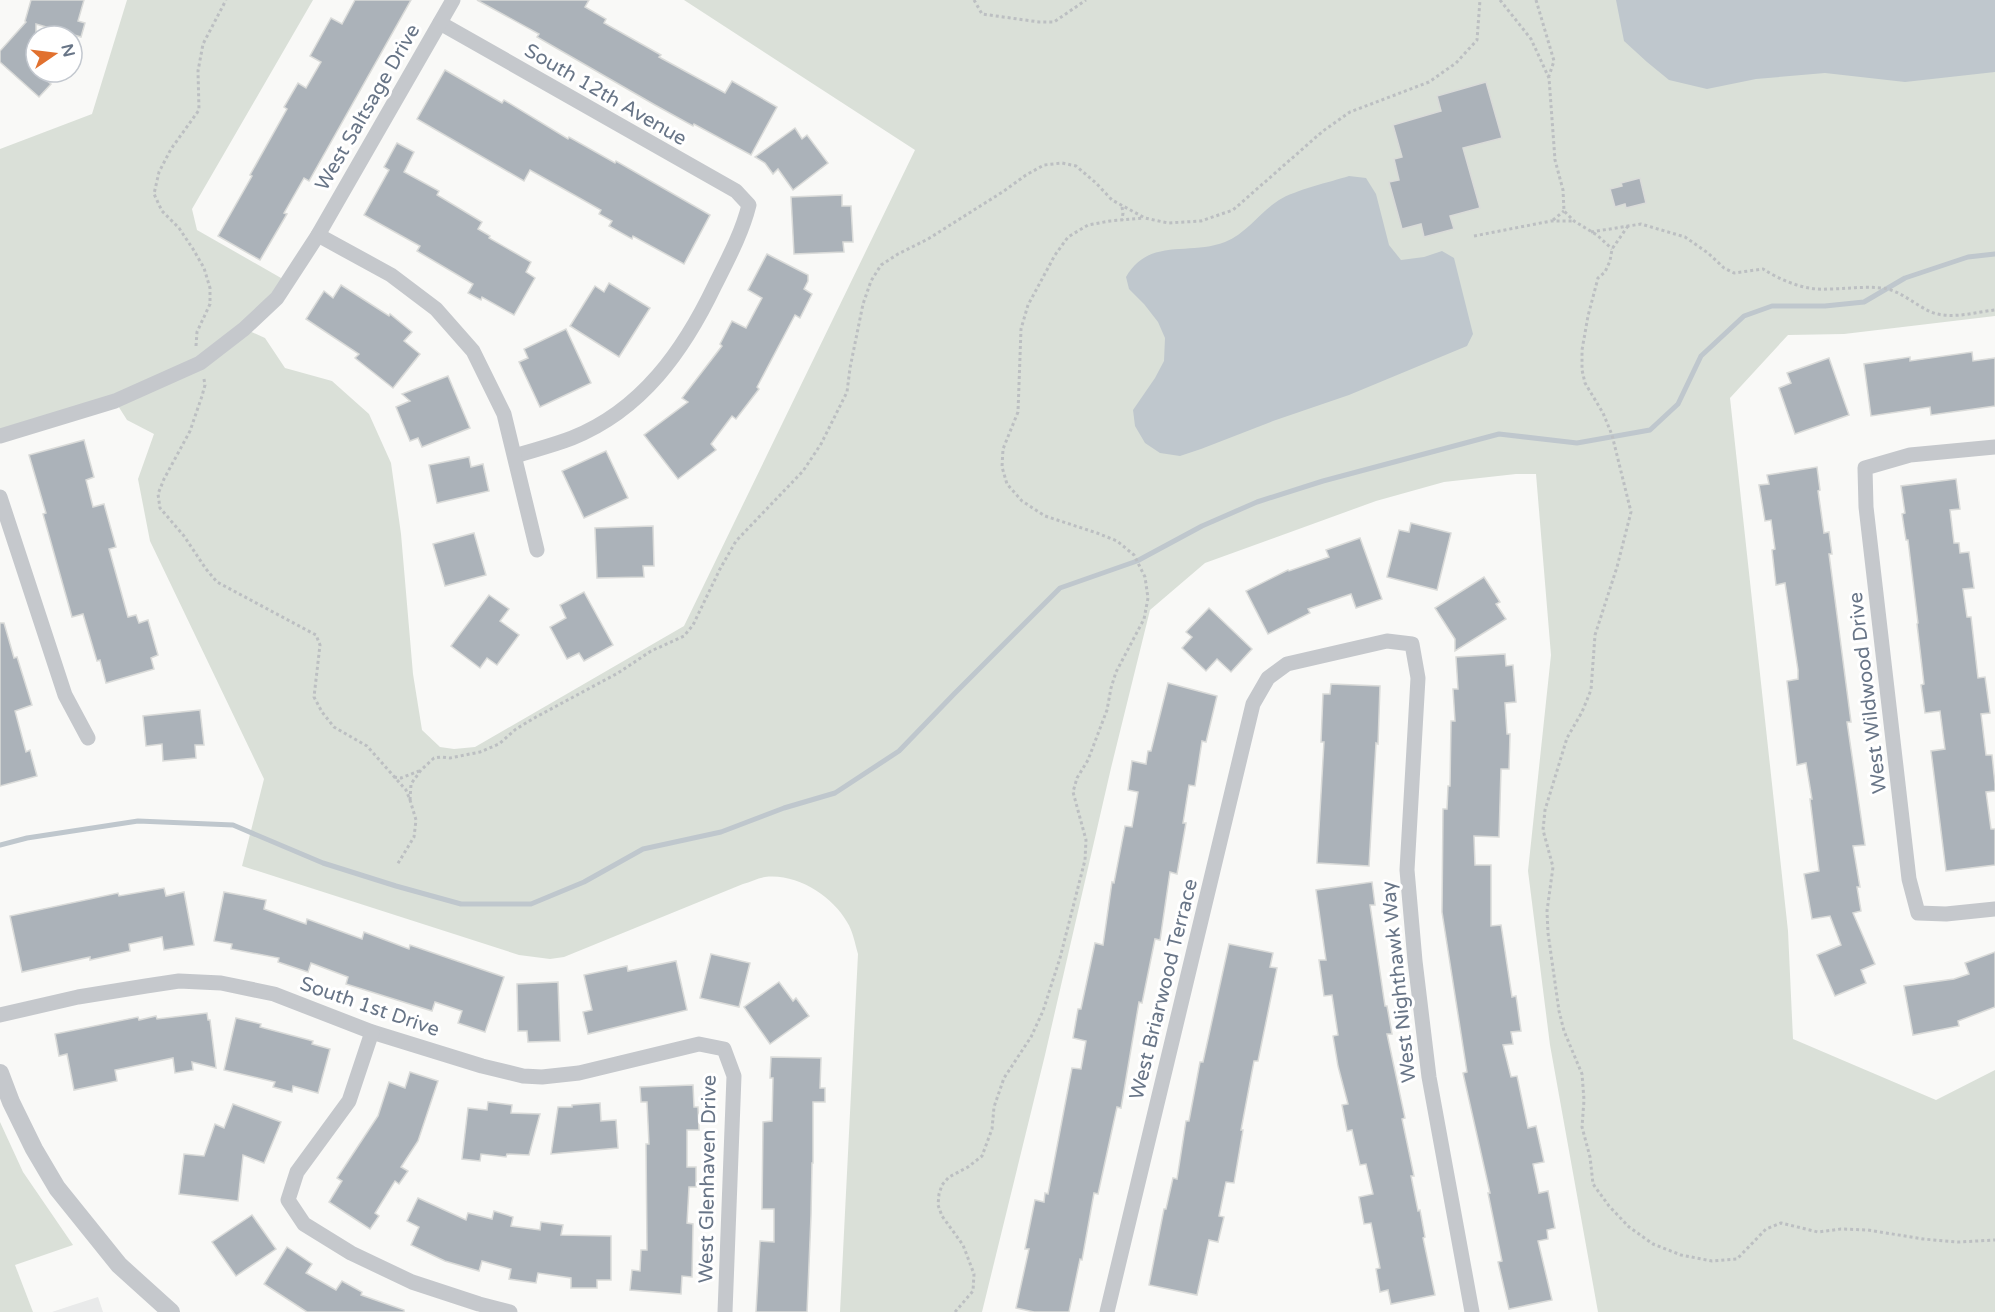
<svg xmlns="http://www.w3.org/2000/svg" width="1995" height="1312" font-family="'Varela Round',sans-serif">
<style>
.built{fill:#e9eaea}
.green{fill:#dae0d8}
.water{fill:#bfc7cd}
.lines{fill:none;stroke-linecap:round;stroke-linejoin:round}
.stream{stroke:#bfc7cd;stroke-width:5}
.building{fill:#abb2b9;stroke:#dadbd9;stroke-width:1.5}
.path{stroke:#bcbfc2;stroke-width:3;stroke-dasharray:3 3;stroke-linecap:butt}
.minor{stroke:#c5c8cc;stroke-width:15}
.tertiary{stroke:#c5c8cc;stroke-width:18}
.labels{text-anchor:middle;stroke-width:6;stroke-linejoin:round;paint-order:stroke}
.street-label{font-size:20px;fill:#687587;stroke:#fff}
</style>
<rect width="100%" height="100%" fill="#f9f9f7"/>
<path class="built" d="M98 1297 103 1312H52L73 1305Z"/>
<g class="green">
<path d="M127 0H313L192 209 197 230 288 282 245 329 265 338 285 368 332 381 369 414 391 463 401 534 413 674 422 730 440 747 454 749 475 747 684 626 915 150 684 0H1995V316L1844 334 1788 335 1730 398 1788 931 1793 1039 1936 1100 1995 1070V1312H1598L1550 1045 1528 871 1551 655 1536 474H1516L1444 482 1376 501 1205 563 1150 610 1111 768 1045 1055 982 1312H840L858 954C855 944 853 931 847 922 832 896 797 873 765 877 758 878 750 882 743 884L564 957 550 959 519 955 242 866 264 779 150 541 138 479 154 434 127 420 115 401 0 436V149L92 114Z"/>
<path d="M0 1122 23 1172 73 1245 15 1265 33 1312H0Z"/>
</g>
<g class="water">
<path d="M1616 0H1995V72L1905 82 1825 73 1756 79 1707 89 1669 80 1647 62 1624 41Z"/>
<path d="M1349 176 1366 178 1376 194 1389 245 1401 260 1424 257 1442 251 1454 258 1473 334 1467 346 1349 395 1273 421 1201 449 1180 456 1160 453 1145 443 1135 426 1133 410 1155 378 1164 361 1165 338 1158 322 1144 304 1129 289 1126 277C1149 237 1189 256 1225 242 1247 233 1260 212 1279 200 1295 190 1330 182 1349 176Z"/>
</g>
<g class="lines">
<path class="stream" d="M0 845 27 838 138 821 233 825 323 863 396 886 461 904H531L584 882 643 849 721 832 784 808 835 793 899 751 955 693 1060 588 1137 561 1202 526 1257 502 1323 481 1499 434 1577 443 1650 430 1678 404 1701 356 1744 316 1772 306H1825L1864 302 1905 278 1968 257 1995 254"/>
</g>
<g class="building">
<path d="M31 0H84L78 21 85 23 81 37 36 24V72L51 84 39 97 0 62V51L26 22 25 21Z"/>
<path d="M355 0H411L309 181 304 178 284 213 287 214 260 260 218 236 252 176 250 175 287 109 284 107 298 83 306 88 321 62 310 56 331 18 342 24Z"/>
<path d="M477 0H589L585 7 606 19 604 23 661 55 659 57 725 93 732 81 777 107 751 155 694 124 693 126 655 105 537 37 539 34Z"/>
<path d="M445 70 502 103 504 100 568 139 569 137 615 163 616 161 710 215 684 264 633 236 632 239 609 226 612 221 599 214 601 210 530 170 524 181 417 119Z"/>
<path d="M1486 82 1502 138 1463 148 1480 208 1450 216 1454 229 1424 237 1421 224 1402 229 1389 182 1399 180 1394 159 1402 157 1393 125 1441 111 1437 96Z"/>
<path d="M795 128 802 139 807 135 828 163 793 190 778 169 773 174 765 163 755 157Z"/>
<path d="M397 143 414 152 404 172 439 191 437 195 482 222 478 229 490 236 489 238 531 262 526 272 535 278 514 315 482 297 481 300 468 293 473 284 417 251 420 246 364 215 389 170 384 167Z"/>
<path d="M1640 178 1646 203 1626 208 1625 204 1615 207 1610 189 1622 186 1621 183Z"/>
<path d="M842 195V206H851L853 242H843L844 252 794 254 791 197Z"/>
<path d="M767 254 808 275V281L804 289 812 294 800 318 795 315 757 387 759 389 736 419 732 416 711 444 716 450 678 479 644 435 688 402 682 398 722 346 720 344 732 321 746 328 762 298 748 290Z"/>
<path d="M609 283 650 308 619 357 570 326 595 286 604 292Z"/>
<path d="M341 285 389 316 390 314 412 332 404 341 420 354 393 388 355 358 359 354 306 319 324 291 333 298Z"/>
<path d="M566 329 591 383 540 407 519 362 528 358 524 349Z"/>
<path d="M1972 352 1973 361 1995 358V406L1931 415 1930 407 1871 416 1864 364 1910 357V361Z"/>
<path d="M1829 358 1849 415 1795 434 1779 388 1791 383 1787 373Z"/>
<path d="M448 376 470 428 422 447 418 438 410 441 396 407 410 401 402 394Z"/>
<path d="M84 440 94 477 86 480 93 507 104 504 116 547 109 549 128 617 136 615 139 623 148 620 158 655 151 658 154 669 106 683 100 660 97 661 83 614 72 617 43 514 46 513 29 455Z"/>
<path d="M606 451 628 498 584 518 562 471Z"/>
<path d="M469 457 471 467 483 464 489 491 437 503 429 465Z"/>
<path d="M1817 467 1820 490 1818 491 1824 533 1829 532 1832 554H1829L1851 722H1847L1865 845 1853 846 1860 887H1857L1861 911 1853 913 1875 964 1861 970 1866 983 1835 996 1817 955 1841 945 1830 916 1812 919 1804 874 1819 871 1810 799H1812L1806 763 1797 765 1787 681 1798 679V670L1785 583 1776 585 1772 550 1775 549 1771 520 1765 521 1759 485 1769 484 1767 475Z"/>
<path d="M1956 479 1960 509 1950 510 1954 543H1959L1960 553 1969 552 1974 588 1963 589 1967 617H1971L1978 678 1985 677 1990 713 1981 714 1986 755H1992L1995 784V791L1986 792 1991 829H1995V865L1946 871 1931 751 1945 749 1940 711 1925 713 1921 685 1924 684 1917 624 1918 623 1908 540H1906L1902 514 1905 513 1901 486Z"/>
<path d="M1411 523 1451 533 1437 590 1387 577 1399 530 1409 532Z"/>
<path d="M653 526 654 566H643L644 577 597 578 595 528Z"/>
<path d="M474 533 486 575 445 586 433 544Z"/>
<path d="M1360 538 1382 599 1356 608 1351 594 1308 609 1310 613 1268 634 1246 591 1288 570 1289 571 1329 557 1326 550Z"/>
<path d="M1484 577 1500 602 1496 604 1506 619 1455 651V639L1435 608Z"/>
<path d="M584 592 613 645 584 661 579 653 567 659 550 627 566 618 560 605Z"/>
<path d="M489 595 509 609 500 621 519 635 497 665 487 658 480 668 451 646Z"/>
<path d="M1209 608 1252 649 1231 672 1217 659 1206 671 1182 648 1192 637 1186 632Z"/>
<path d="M0 623H4L14 658 17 657 32 705 15 711 26 752 30 750 37 776 0 786Z"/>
<path d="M1505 654 1506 666 1513 665 1516 702 1505 703 1507 734H1510L1509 769H1501L1499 837 1474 836 1475 865H1491V926L1501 925 1512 997 1516 996 1521 1031 1511 1032 1513 1044 1503 1045 1511 1077 1517 1076 1528 1128 1536 1126 1544 1162 1533 1164 1539 1193 1548 1191 1555 1228 1547 1230 1548 1239 1538 1241 1552 1300 1509 1309 1498 1262 1502 1261 1488 1193H1490L1463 1073 1467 1072 1442 912 1443 809H1447L1448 786H1450L1451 721H1455L1453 689H1458L1456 657Z"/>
<path d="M1168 683 1217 696 1206 742 1202 741 1195 786 1189 785 1183 823H1186L1177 874 1170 872 1160 940 1155 939 1142 1003 1139 1002 1121 1108 1117 1107 1098 1194 1094 1193 1082 1260 1080 1259 1069 1312H1034L1016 1308 1029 1249H1025L1035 1200 1044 1202 1045 1193 1048 1194 1072 1068 1081 1069 1086 1041 1073 1038 1078 1009H1081L1095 943 1103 945 1112 882 1114 883 1125 826 1132 827 1138 792 1128 790 1132 761 1146 764 1148 751H1151Z"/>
<path d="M1331 684 1380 686 1378 744 1376 743 1369 866 1317 863 1324 742H1321L1323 694H1330Z"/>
<path d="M200 710 204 745H195L196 758 163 761 162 744 146 746 143 716Z"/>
<path d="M1372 882 1375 905H1370L1385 1006H1387L1392 1034H1387L1405 1118 1402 1119 1414 1176H1411L1418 1211 1420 1210 1425 1237 1423 1238 1435 1295 1391 1304 1388 1290 1380 1292 1376 1269 1380 1268 1371 1223 1364 1224 1359 1197 1373 1194 1366 1164 1360 1165 1352 1130 1347 1131 1342 1105 1348 1104 1338 1066 1333 1036 1338 1035 1332 995 1324 996 1319 960H1326L1316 890Z"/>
<path d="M164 888 166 896 184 892 194 945 164 950 162 937 129 944 130 951 90 960V957L22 972 10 916 118 893 119 896Z"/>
<path d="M224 892 266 900 264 909 306 924 307 919 362 939 364 932 409 949 410 945 504 977 485 1032 458 1023 462 1011 435 1002 432 1011 346 984 348 977 311 963 308 972 278 962 279 958 231 949 232 944 214 941Z"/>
<path d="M1229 944 1273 953 1270 967 1277 968 1258 1061H1254L1241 1130H1243L1234 1183 1226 1182 1219 1216 1224 1217 1218 1242 1209 1240 1197 1295 1149 1285 1164 1209H1166L1173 1178 1177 1179 1186 1121H1189L1200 1062H1203Z"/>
<path d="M1995 952V1007L1958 1021 1959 1026 1913 1035 1904 986 1954 979 1969 974 1965 963Z"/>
<path d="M711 954 750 963 739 1007 700 998Z"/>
<path d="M676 961 687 1010 588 1034 583 1012 592 1010 584 975 627 966 628 971Z"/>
<path d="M558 982 560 1041 528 1042 527 1031H518L517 984Z"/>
<path d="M779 982 793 1001 796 998 809 1016 770 1044 744 1007Z"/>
<path d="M207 1013 208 1020H210L216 1068 192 1062 193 1070 175 1073 173 1058 115 1070 117 1081 74 1090 67 1054 59 1056 55 1034 138 1017 139 1020 156 1016 157 1019Z"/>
<path d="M236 1018 261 1024 260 1027 313 1041 312 1044 330 1049 318 1093 293 1086 292 1092 273 1087 275 1082 224 1070Z"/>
<path d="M771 1057 821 1058 820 1088H825V1102H813V1163H812L811 1216 807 1312H756L760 1241 774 1242V1209H762L763 1122 772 1121 773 1078H770Z"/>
<path d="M410 1072 438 1081 418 1141 401 1167 408 1171 399 1184 395 1181 375 1213 379 1216 370 1229 329 1202 342 1181 337 1178 378 1116 389 1082 405 1088Z"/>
<path d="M693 1085 694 1107H698L699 1130H687V1167H696V1187H689L687 1223 693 1224 692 1277 682 1276 681 1294 630 1290 632 1270 640 1271 641 1250H647L646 1144H649L647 1102H641L640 1087Z"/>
<path d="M488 1102 512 1105 511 1113 540 1114 529 1155 507 1154 506 1157 481 1154 480 1161 462 1159 468 1108 487 1110Z"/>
<path d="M600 1103 601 1121 616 1120 618 1148 551 1154 558 1107H572V1105Z"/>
<path d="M233 1104 281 1122 264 1163 243 1155 238 1201 179 1194 184 1154 204 1156 215 1124 224 1128Z"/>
<path d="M418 1198 466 1220 468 1213 492 1219 494 1211 513 1217 511 1226 540 1230 541 1222 563 1225 561 1235 611 1236V1280H597V1288H571V1278L538 1273 536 1283 509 1279 511 1269 482 1261 479 1271 445 1261 411 1245 419 1227 407 1221Z"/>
<path d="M252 1215 276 1249 236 1276 212 1242Z"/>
<path d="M287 1247 312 1264 306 1273 336 1290 342 1281 362 1292 361 1295 404 1310V1312H307L264 1284Z"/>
</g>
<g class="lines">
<g class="path">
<path d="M974 0 982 14 1039 22H1054L1086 0"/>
<path d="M1500 0 1531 39 1549 78 1555 160 1563 190 1564 211 1574 221 1597 235 1612 249"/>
<path d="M1536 0 1554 61 1549 76"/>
<path d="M1122 207 1123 213 1122 220"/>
<path d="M1553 220 1564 211"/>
<path d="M1628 226 1612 249 1610 261 1605 272 1598 278 1588 316 1582 350V370L1585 383 1603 413 1612 435 1631 512 1617 567 1595 635 1591 690 1582 712 1567 738 1545 810 1543 830 1553 867 1547 911 1548 933 1559 1011 1564 1031 1582 1074 1584 1100 1582 1127 1590 1157 1593 1184 1609 1206 1629 1227 1653 1244 1681 1255 1712 1261 1737 1259 1766 1229 1781 1223 1818 1232 1841 1229 1868 1230 1923 1239 1958 1242 1995 1240"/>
<path d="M1591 232 1641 224 1685 237 1708 253 1724 268 1734 273 1763 269C1780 280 1806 291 1827 289 1846 289 1863 286 1882 288 1900 290 1915 305 1931 312 1951 320 1975 312 1995 310"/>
<path d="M1474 236 1551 221H1574"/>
<path d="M196 346 197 332 210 304V288L204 268 193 249 179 228 162 211 154 194 159 172 171 149 199 110 198 71 203 44 226 0"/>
<path d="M204 379 205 385 202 396 190 431 164 479 158 494 160 508 184 536 206 569 217 582 316 635 320 645 314 697 322 712 334 727 367 746 406 790 410 800 416 820 414 837 397 865"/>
<path d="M394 777 401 778 419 771"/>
<path d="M410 800 411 784 421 770 434 758 441 757 450 758 480 752 499 744 516 729 536 717 618 673 651 651 684 636 693 625 720 569 736 541 803 471 821 444 847 392 850 368 863 304 871 281 881 265 898 254 928 239 1004 191 1026 175 1044 165 1062 163 1076 166 1096 183 1112 200 1145 218 1168 223 1201 221 1233 210 1323 131 1350 112 1429 82 1456 63 1477 40 1480 0"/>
<path d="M955 1312 973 1291 974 1274 963 1245 942 1216 938 1205 939 1194 942 1185 949 1177 968 1167 982 1156 992 1129 994 1107 1004 1078 1031 1037 1043 1011 1060 958 1085 860 1086 840 1073 792 1077 778 1088 760 1107 710 1111 688 1116 672 1144 619 1148 598 1145 577 1134 555 1117 541 1097 533 1045 516 1022 501 1007 484 1002 467 1003 449 1018 412 1021 329 1028 305 1055 255 1068 237 1088 225 1110 221 1143 218"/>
</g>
<g class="minor">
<path d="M440 23 736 191 749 205C742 233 728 259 715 285 684 350 642 410 572 438 554 445 534 450 515 456"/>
<path d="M318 235 391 275 436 309 473 351 504 414 537 550"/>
<path d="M0 436 115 401 200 363 244 329 277 298 318 235 453 0"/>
<path d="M1995 447 1910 455 1865 468 1866 507 1909 879 1918 913 1946 914 1995 909"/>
<path d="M0 497 65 695 88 738"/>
<path d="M0 1015 78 997 146 986 179 981 221 983 274 994 372 1032 482 1066 523 1076 542 1077 579 1073 699 1044 724 1049 734 1076 725 1312"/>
<path d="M372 1032 349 1101 297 1172 288 1200 304 1224 351 1253 412 1282 479 1304 510 1312"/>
<path d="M1107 1312 1253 704 1268 678 1287 664 1387 641 1412 644 1418 678 1407 870 1415 961 1429 1077 1472 1312"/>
</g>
<path class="tertiary" d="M0 1073 11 1102 34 1149 57 1188 119 1265 171 1312"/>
</g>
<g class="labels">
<g class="street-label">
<text transform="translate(606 94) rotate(30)" y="7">South 12th Avenue</text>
<text transform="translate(367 107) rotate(-60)" y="7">West Saltsage Drive</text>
<text transform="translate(1867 693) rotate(-97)" y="7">West Wildwood Drive</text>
<text transform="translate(1398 982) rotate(-96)" y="7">West Nighthawk Way</text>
<text transform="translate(1163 989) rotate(-76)" y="7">West Briarwood Terrace</text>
<text transform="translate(370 1006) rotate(19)" y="7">South 1st Drive</text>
<text transform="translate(707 1179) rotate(-89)" y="7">West Glenhaven Drive</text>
</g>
</g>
<g transform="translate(54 54) rotate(76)"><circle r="28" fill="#ffffff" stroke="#c3c8cf" stroke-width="1.5"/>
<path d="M0-4.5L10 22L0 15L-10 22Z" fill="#e1712f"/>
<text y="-9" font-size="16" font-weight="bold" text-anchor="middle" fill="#687587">N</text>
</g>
</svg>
